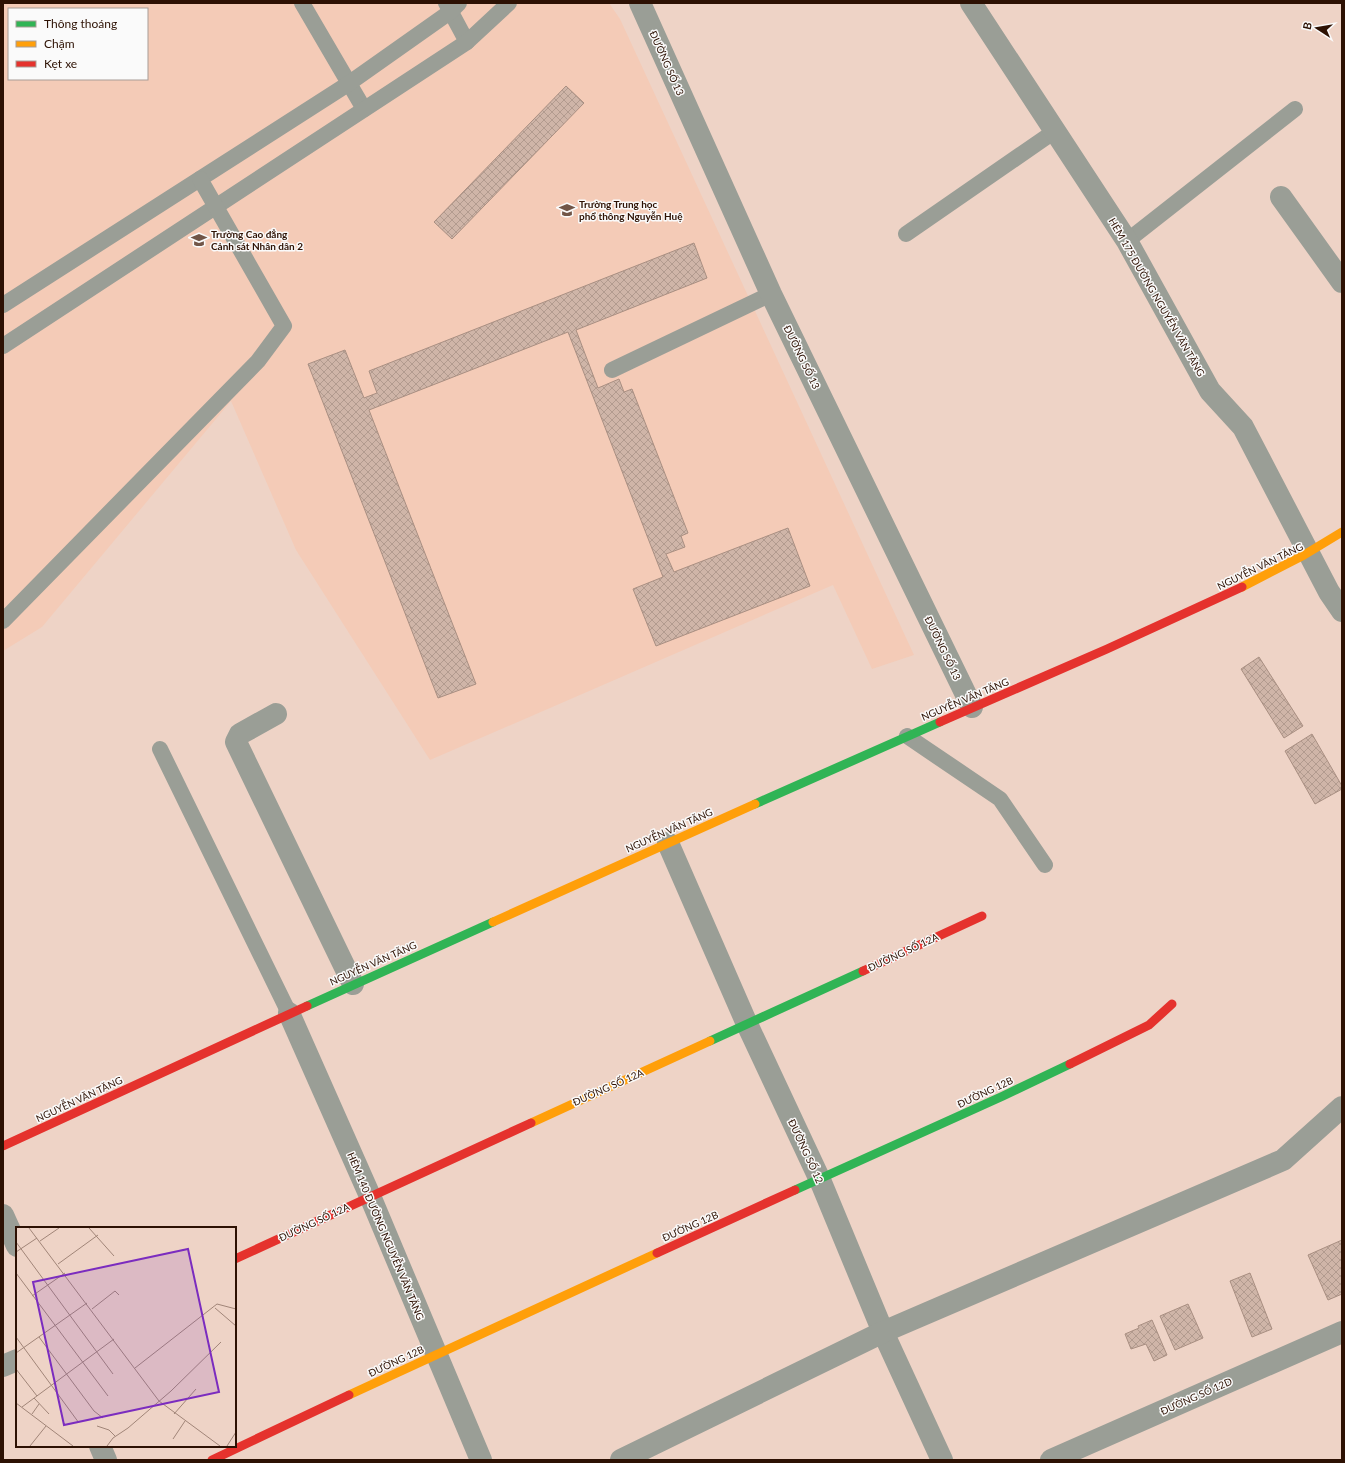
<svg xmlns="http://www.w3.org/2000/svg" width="1345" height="1463" font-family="Lato,sans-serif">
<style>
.built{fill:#f4cbb7;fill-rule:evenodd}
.building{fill:url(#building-cross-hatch);stroke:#a98f82}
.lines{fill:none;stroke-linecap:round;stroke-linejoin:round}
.lane{stroke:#9a9e96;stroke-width:16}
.street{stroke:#9a9e96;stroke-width:22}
.fast{stroke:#30b455;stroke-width:9}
.slow{stroke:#ff9f0a;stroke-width:9}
.jam{stroke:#e5322d;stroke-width:9}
.labels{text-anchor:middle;stroke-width:3;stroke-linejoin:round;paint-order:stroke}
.street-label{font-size:10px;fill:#2d1103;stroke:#fafafa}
.poi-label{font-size:10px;font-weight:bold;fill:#2d1103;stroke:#fafafa;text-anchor:start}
.inset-road{fill:none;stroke:#a18578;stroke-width:1}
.view{fill:#7b2cbf;fill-opacity:0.15;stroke:#7b2cbf;stroke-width:2}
.inset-edge{fill:none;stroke:#2d1103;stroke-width:2}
</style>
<defs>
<pattern id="building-cross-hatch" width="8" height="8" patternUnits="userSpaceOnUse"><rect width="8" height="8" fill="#cfb5a8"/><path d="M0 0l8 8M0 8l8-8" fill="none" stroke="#b29b8f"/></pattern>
</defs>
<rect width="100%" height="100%" fill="#eed3c6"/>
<path class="built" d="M3 3H609L620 19 914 655 872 669 833 585 430 760 296 550 231 401 42 627 3 651ZM9 9H147V79H9Z"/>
<g class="building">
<path d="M566 86 584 103 452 239 434 222Z"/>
<path d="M694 243 707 278 576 330 598 388 619 379 624 392 632 389 688 533 681 536 685 547 666 554 674 572 788 528 810 586 656 646 633 589 663 577 568 332 369 410 476 684 438 698 308 364 345 350 364 398 377 393 369 371Z"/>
<path d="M1259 657 1303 726 1284 738 1241 669Z"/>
<path d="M1312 734 1342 786V789L1315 804 1285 751Z"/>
<path d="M1342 1240V1294L1328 1300 1308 1255Z"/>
<path d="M1250 1273 1272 1329 1252 1337 1230 1281Z"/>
<path d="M1188 1304 1203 1338 1175 1350 1160 1316Z"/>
<path d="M1152 1320 1167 1355 1154 1361 1146 1344 1131 1349 1125 1334 1139 1328 1138 1326Z"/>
</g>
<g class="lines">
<g class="lane">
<path d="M302 3 364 109"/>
<path d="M446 3 467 42"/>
<path d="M906 234 1055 131"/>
<path d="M1127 241 1295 109"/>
<path d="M3 305 348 84 450 12 459 3"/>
<path d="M3 346 467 42 509 3"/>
<path d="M612 370 771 294"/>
<path d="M3 621 258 361 284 326 200 179"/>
<path d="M907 736 1000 799 1045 865"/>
<path d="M160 749 289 1013"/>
</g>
<g class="street">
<path d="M640 3 771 294 972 707"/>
<path d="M971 3 1127 241 1210 391 1243 427 1329 592 1342 611"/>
<path d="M1281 197 1342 282"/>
<path d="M276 714 240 734 236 742 353 984"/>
<path d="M668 843 747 1024 820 1180 883 1332 942 1460"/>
<path d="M289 1013 370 1196 481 1460"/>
<path d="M3 1215 17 1246"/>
<path d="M3 1366 17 1360"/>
<path d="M100 1446 106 1460"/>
<path d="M621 1460 883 1332 1283 1160 1342 1107"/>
<path d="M1051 1460 1342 1332"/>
</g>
<g class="fast">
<path d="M755 804 940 722"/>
<path d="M307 1006 493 922"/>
<path d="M710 1041 863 971"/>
<path d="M795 1190 1003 1096 1070 1064"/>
</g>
<g class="slow">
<path d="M1242 587 1304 555 1342 532"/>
<path d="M493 922 755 804"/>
<path d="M531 1123 710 1041"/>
<path d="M349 1395 657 1253"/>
</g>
<g class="jam">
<path d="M940 722 1107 649 1242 587"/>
<path d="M863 971 982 916"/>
<path d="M1070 1064 1149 1025 1172 1004"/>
<path d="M3 1146 307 1006"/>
<path d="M657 1253 795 1190"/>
<path d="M235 1259 531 1123"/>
<path d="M212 1460 349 1395"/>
</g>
</g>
<defs>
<symbol id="school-bare" viewBox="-9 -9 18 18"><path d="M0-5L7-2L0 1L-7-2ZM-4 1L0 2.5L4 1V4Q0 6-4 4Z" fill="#715547" stroke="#fafafa" stroke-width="2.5" paint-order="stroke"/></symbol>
<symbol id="university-bare" viewBox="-9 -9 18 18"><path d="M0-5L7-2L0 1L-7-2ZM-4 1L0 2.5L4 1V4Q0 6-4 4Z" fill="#715547" stroke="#fafafa" stroke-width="2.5" paint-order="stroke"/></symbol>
</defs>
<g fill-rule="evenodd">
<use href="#school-bare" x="556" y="199" width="22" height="22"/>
<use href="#university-bare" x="188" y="229" width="22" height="22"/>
</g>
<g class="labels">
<g class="street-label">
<text transform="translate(667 63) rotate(66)" y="4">ĐƯỜNG SỐ 13</text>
<text transform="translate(1157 297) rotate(60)" y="4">HẺM 175 ĐƯỜNG NGUYỄN VĂN TĂNG</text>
<text transform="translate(802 357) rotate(64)" y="4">ĐƯỜNG SỐ 13</text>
<text transform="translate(1260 566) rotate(-26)" y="4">NGUYỄN VĂN TĂNG</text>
<text transform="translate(943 648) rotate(64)" y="4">ĐƯỜNG SỐ 13</text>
<text transform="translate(965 699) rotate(-23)" y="4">NGUYỄN VĂN TĂNG</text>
<text transform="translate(669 830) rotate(-24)" y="4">NGUYỄN VĂN TĂNG</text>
<text transform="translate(903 952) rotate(-25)" y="4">ĐƯỜNG SỐ 12A</text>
<text transform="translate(373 963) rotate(-24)" y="4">NGUYỄN VĂN TĂNG</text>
<text transform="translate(608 1087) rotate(-24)" y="4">ĐƯỜNG SỐ 12A</text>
<text transform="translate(985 1092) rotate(-25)" y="4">ĐƯỜNG 12B</text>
<text transform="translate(79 1099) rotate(-25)" y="4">NGUYỄN VĂN TĂNG</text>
<text transform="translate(806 1151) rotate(65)" y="4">ĐƯỜNG SỐ 12</text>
<text transform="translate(314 1222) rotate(-25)" y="4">ĐƯỜNG SỐ 12A</text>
<text transform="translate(690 1226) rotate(-24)" y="4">ĐƯỜNG 12B</text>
<text transform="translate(386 1236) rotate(67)" y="4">HẺM 140 ĐƯỜNG NGUYỄN VĂN TĂNG</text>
<text transform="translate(396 1361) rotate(-25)" y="4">ĐƯỜNG 12B</text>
<text transform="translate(1196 1396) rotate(-24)" y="4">ĐƯỜNG SỐ 12D</text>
</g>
<g class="poi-label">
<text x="579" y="208">Trường Trung học<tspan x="579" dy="12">phổ thông Nguyễn Huệ</tspan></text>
<text x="211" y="238">Trường Cao đẳng<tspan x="211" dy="12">Cảnh sát Nhân dân 2</tspan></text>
</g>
</g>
<g transform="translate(16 1227)">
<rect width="220" height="220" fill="#eed3c6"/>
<path class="inset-road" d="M13 1 143 174 204 219M73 1 98 29M24 14 43 1M0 15 97 147M0 25 21 11M42 37 82 8M0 46 92 169M16 69 49 46M199 81 220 99M76 82 99 64 103 68M0 110 63 196M23 110 78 184 87 191M0 126 71 76M119 141 201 77 220 82M0 142 21 169M18 171 33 187M0 176 57 219M6 180 98 112M16 187 23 177M158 187 180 162M81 199 93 203 99 209M157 212 169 194M14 219 30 199M91 219 97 211 112 201 155 164 205 115M211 219 220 205"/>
<path class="view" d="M172 22 203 165 48 198 17 55Z"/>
<rect width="220" height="220" class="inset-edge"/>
</g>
<rect width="1345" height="1463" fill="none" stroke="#2d1103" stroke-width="8"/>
<rect x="8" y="8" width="140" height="72" fill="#fafafa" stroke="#a89d97"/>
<rect x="16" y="21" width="20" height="6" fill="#30b455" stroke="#a89d97"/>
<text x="44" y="28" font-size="12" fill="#2d1103">Thông thoáng</text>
<rect x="16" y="41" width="20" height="6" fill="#ff9f0a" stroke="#a89d97"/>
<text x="44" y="48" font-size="12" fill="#2d1103">Chậm</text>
<rect x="16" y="61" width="20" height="6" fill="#e5322d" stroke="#a89d97"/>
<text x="44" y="68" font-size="12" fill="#2d1103">Kẹt xe</text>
<g transform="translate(1317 28) rotate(282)" stroke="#fafafa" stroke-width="3" paint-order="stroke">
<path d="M0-3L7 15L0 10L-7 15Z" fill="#2d1103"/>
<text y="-6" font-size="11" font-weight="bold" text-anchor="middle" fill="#2d1103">B</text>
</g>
</svg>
